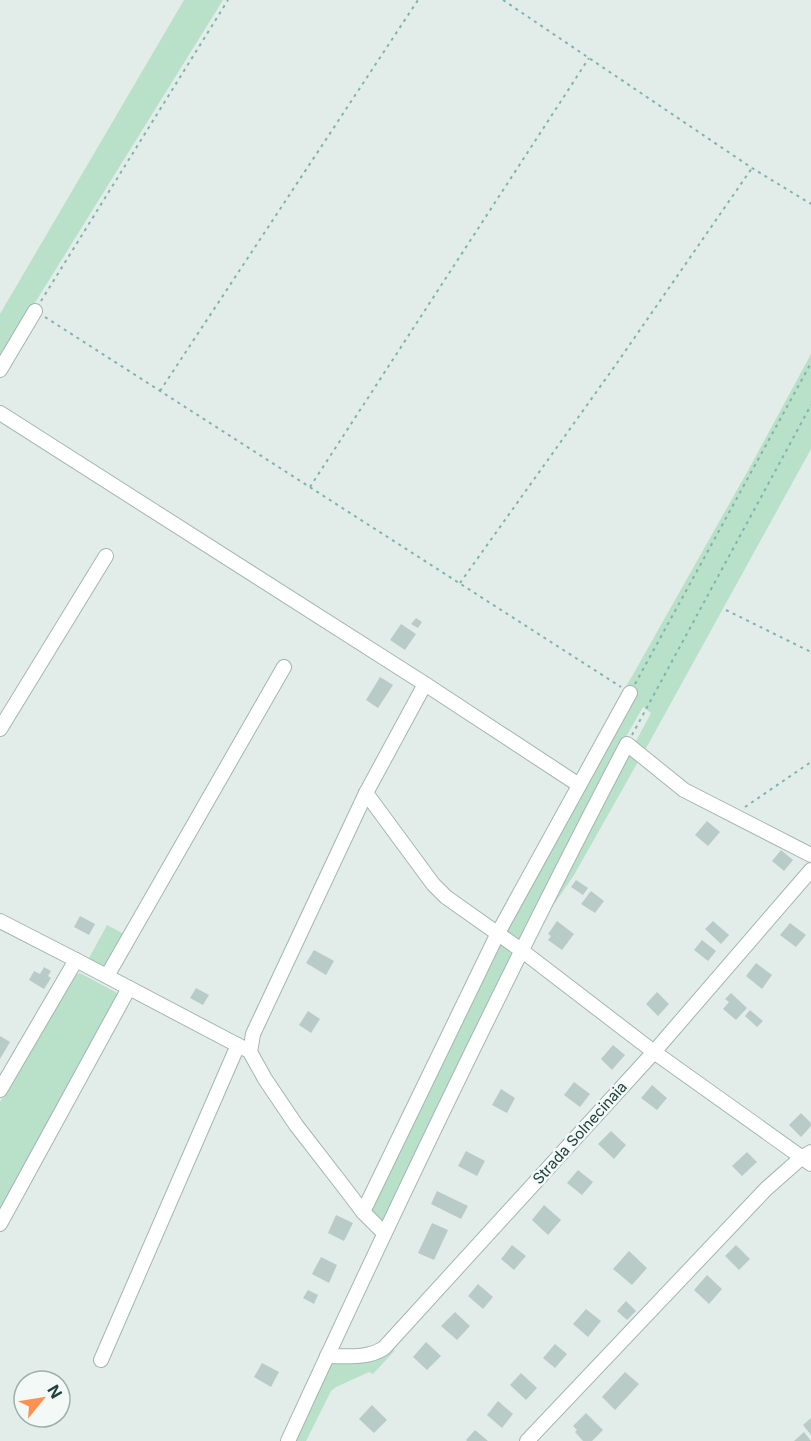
<svg xmlns="http://www.w3.org/2000/svg" width="811" height="1441" font-family="Inter,sans-serif">
<style>
.green{fill:#b9e0c8}
.building{fill:#b9cbc6}
.lines{fill:none;stroke-linecap:round;stroke-linejoin:round}
.minor-casing{stroke:#a4b6b2;stroke-width:16}
.path{stroke:#7fb4aa;stroke-width:2;stroke-dasharray:3 4.5;stroke-linecap:butt}
.minor{stroke:#fff;stroke-width:14}
.labels{text-anchor:middle;stroke-width:5;stroke-linejoin:round;paint-order:stroke}
.street-label{font-size:15px;fill:#20403b;stroke:#f2f9f7}
</style>
<rect width="100%" height="100%" fill="#e2edea"/>
<g class="green">
<path d="M184 0H223L0 359V314Z"/>
<path d="M811 354V449L644 752 635 743 651 713 643 707 623 742 520 943 504 931 631 699 622 694 750 467Z"/>
<path d="M628 749 639 760 574 875 552 907 548 904Z"/>
<path d="M107 925 124 934 104 970 88 960Z"/>
<path d="M499 939 514 951 382 1225 368 1211Z"/>
<path d="M80 973 119 994 0 1216V1102L73 976Z"/>
<path d="M389 1348 395 1350 373 1374 369 1372 336 1387 331 1391 306 1441H293L327 1365 334 1361Z"/>
</g>
<g class="building">
<path d="M416 618 422 622 418 628 411 624Z"/>
<path d="M401 624 416 634 405 650 390 640Z"/>
<path d="M380 677 393 685 378 708 366 700Z"/>
<path d="M707 821 720 832 708 846 695 835Z"/>
<path d="M781 850 793 860 784 871 772 861Z"/>
<path d="M576 880 588 888 583 895 571 887Z"/>
<path d="M591 891 604 901 595 913 581 904Z"/>
<path d="M80 916 95 924 89 935 74 927Z"/>
<path d="M557 921 574 934 562 950 548 940 551 936 548 934Z"/>
<path d="M713 921 729 935 721 944 705 929Z"/>
<path d="M790 923 806 935 796 947 780 935Z"/>
<path d="M702 940 716 951 708 961 694 950Z"/>
<path d="M314 950 334 961 326 975 306 963Z"/>
<path d="M756 963 772 975 762 989 746 976Z"/>
<path d="M44 967 51 971 48 976 51 978 44 989 29 980 34 971 40 974Z"/>
<path d="M196 988 209 995 203 1005 190 998Z"/>
<path d="M657 992 669 1004 658 1016 646 1004Z"/>
<path d="M731 993 747 1008 736 1020 723 1009 729 1002 725 999Z"/>
<path d="M750 1010 763 1021 757 1027 745 1016Z"/>
<path d="M308 1011 320 1019 311 1033 299 1025Z"/>
<path d="M0 1036 10 1042 0 1059Z"/>
<path d="M613 1045 625 1055 612 1070 601 1059Z"/>
<path d="M574 1082 590 1094 580 1107 564 1095Z"/>
<path d="M652 1085 667 1098 657 1110 641 1098Z"/>
<path d="M501 1089 515 1098 507 1113 492 1105Z"/>
<path d="M801 1113 811 1123V1126L801 1137 789 1125Z"/>
<path d="M611 1131 626 1145 614 1159 598 1144Z"/>
<path d="M466 1151 485 1161 477 1176 458 1166Z"/>
<path d="M747 1152 757 1162 742 1176 732 1166Z"/>
<path d="M578 1170 593 1182 582 1195 567 1183Z"/>
<path d="M437 1191 468 1206 461 1219 431 1204Z"/>
<path d="M544 1205 561 1220 548 1235 532 1220Z"/>
<path d="M336 1215 353 1223 344 1241 328 1233Z"/>
<path d="M432 1223 448 1230 434 1260 418 1253Z"/>
<path d="M512 1245 526 1256 514 1270 501 1259Z"/>
<path d="M736 1245 750 1259 739 1270 725 1256Z"/>
<path d="M629 1251 647 1268 632 1285 613 1269Z"/>
<path d="M321 1257 337 1265 329 1283 312 1274Z"/>
<path d="M707 1275 722 1289 709 1304 694 1290Z"/>
<path d="M478 1284 493 1297 483 1309 468 1296Z"/>
<path d="M308 1290 318 1295 314 1304 303 1298Z"/>
<path d="M626 1301 636 1311 627 1320 617 1311Z"/>
<path d="M586 1309 601 1321 588 1337 573 1324Z"/>
<path d="M455 1312 470 1326 457 1340 441 1326Z"/>
<path d="M426 1342 441 1356 427 1370 413 1357Z"/>
<path d="M555 1344 567 1354 555 1368 543 1358Z"/>
<path d="M262 1363 279 1372 271 1387 254 1377Z"/>
<path d="M625 1372 639 1384 615 1410 602 1397Z"/>
<path d="M521 1373 537 1388 526 1400 510 1385Z"/>
<path d="M498 1401 513 1414 502 1428 487 1415Z"/>
<path d="M372 1405 387 1420 374 1433 359 1419Z"/>
<path d="M586 1413 603 1430 592 1441H583L575 1432 577 1430 573 1426Z"/>
<path d="M811 1418V1435L803 1425Z"/>
<path d="M475 1430 488 1441H467L466 1440Z"/>
<path d="M804 1432 811 1441H794Z"/>
</g>
<g class="lines">
<defs>
<g id="minor">
<path d="M0 370 35 311"/>
<path d="M0 413 425 684 579 785"/>
<path d="M0 729 106 556"/>
<path d="M366 793 433 884 446 897 521 950 654 1052 811 1164"/>
<path d="M0 921 76 960 245 1049"/>
<path d="M107 976 284 667"/>
<path d="M0 1090 76 960"/>
<path d="M363 1212 498 933 630 693"/>
<path d="M0 1224 129 988"/>
<path d="M384 1233 363 1212 344 1187 296 1125 265 1079 250 1052 253 1034 366 793 425 684"/>
<path d="M327 1356C347 1356 367 1359 384 1348L654 1052 811 870"/>
<path d="M101 1360 238 1045"/>
<path d="M288 1441C396 1206 507 973 627 744L684 790 811 855"/>
<path d="M527 1441 766 1189 801 1158 811 1152"/>
</g>
</defs>
<use href="#minor" class="minor-casing"/>
<g class="path">
<path d="M503 0 752 168 811 204"/>
<path d="M41 301 228 0"/>
<path d="M45 317 621 687"/>
<path d="M160 391 418 0"/>
<path d="M310 487 589 58"/>
<path d="M460 583 617 363 752 168"/>
<path d="M726 610 811 652"/>
<path d="M635 684 811 363"/>
<path d="M632 735 811 405"/>
<path d="M745 807 811 762"/>
</g>
<use href="#minor" class="minor"/>
</g>
<g class="labels">
<g class="street-label">
<text transform="translate(580 1133) rotate(-48)" y="5">Strada Solnecinaia</text>
</g>
</g>
<g transform="translate(42 1399) rotate(60)"><circle r="28" fill="#f2f9f7" stroke="#9eafac" stroke-width="1.5"/>
<path d="M0-4.5L10 22L0 15L-10 22Z" fill="#fe914f"/>
<text y="-9" font-size="16" font-weight="bold" text-anchor="middle" fill="#20403b">N</text>
</g>
</svg>
